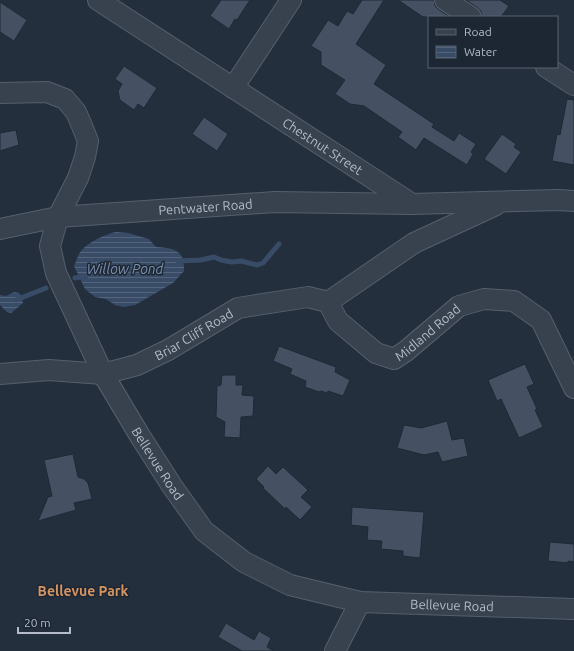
<svg xmlns="http://www.w3.org/2000/svg" width="574" height="651" font-family="Ubuntu,sans-serif">
<style>
.water{fill:url(#water-rules)}
.lines{fill:none;stroke-linecap:round;stroke-linejoin:round}
.stream{stroke:#394c67;stroke-width:5}
.building{fill:#455162;stroke:#1f2835}
.street-casing{stroke:#565f6c;stroke-width:22}
.street{stroke:#38414e;stroke-width:20}
.labels{text-anchor:middle;stroke-width:3;stroke-linejoin:round;paint-order:stroke}
.street-label{font-size:13px;fill:#b4bcc9;stroke:#1d2633}
.water-label{font-size:14px;font-style:italic;fill:#7c92b1;stroke:#1d2633}
.neighbourhood-label{font-size:14px;font-weight:bold;fill:#d59563;stroke:#1d2633}
</style>
<defs>
<pattern id="water-rules" width="6" height="5" patternUnits="userSpaceOnUse"><rect width="6" height="5" fill="#394c67"/><path d="M0 2.5h6" fill="none" stroke="#53647b"/></pattern>
</defs>
<rect width="100%" height="100%" fill="#242f3e"/>
<g class="water">
<path d="M116 232 128 233 149 239 156 247C174 248 185 250 184 271L173 283 161 290 135 305 124 307 115 305 106 299 95 297 85 289 74 266C76 262 77 258 79 254 84 244 105 234 116 232Z"/>
<path d="M14 292 19 293 22 296 23 303 11 313 7 312 0 305V295L6 296Z"/>
</g>
<g class="lines">
<g class="stream">
<path d="M178 261 201 260 214 257 221 260 232 262 241 261 257 265 263 263 279 244"/>
<path d="M75 278 86 276"/>
<path d="M16 300 46 288"/>
</g>
</g>
<g class="building">
<path d="M221 0H250L237 20 235 19 229 29 210 16Z"/>
<path d="M362 0H384L356 44 386 65 374 84 434 124 432 127 454 141 459 133 476 144 471 152 473 154 467 165 424 138 416 150 398 137 402 132 364 106 350 104 335 94 345 80 321 65V52L311 46 328 20 338 26 347 11 353 14Z"/>
<path d="M398 0H434L435 6 438 9 450 17H423Z"/>
<path d="M466 0H500L509 6 501 17H482L481 11 478 8Z"/>
<path d="M0 2 27 20 14 41 0 32Z"/>
<path d="M124 66 157 88 144 108 138 104 134 110 120 100 118 91 122 84 115 79Z"/>
<path d="M567 99 574 100V165L552 161 557 134 560 135Z"/>
<path d="M204 117 228 134 217 151 192 134Z"/>
<path d="M16 130 19 145 0 151V133Z"/>
<path d="M502 134 516 144 514 147 521 152 506 174 484 159Z"/>
<path d="M279 346 336 367 335 372 350 380 343 396 328 391 327 393 321 391 319 392 305 387 306 381 290 374 292 369 273 361Z"/>
<path d="M525 364 534 384 527 387 537 409 535 410 543 427 519 438 501 399 497 401 488 380Z"/>
<path d="M222 375H236V385H243L242 395 254 396 253 416 241 417 240 438 224 437 225 422 216 417 217 386 221 385Z"/>
<path d="M447 421 452 440 464 438 468 456 442 462 438 452 424 455 397 448 404 425 421 428Z"/>
<path d="M73 454 78 477 84 479 88 483 92 499 74 503 76 510 38 521 48 497 52 496 44 460Z"/>
<path d="M268 466 276 474 283 467 308 490 301 497 312 507 300 520 286 507 285 509 263 488 264 487 256 479Z"/>
<path d="M352 507 424 512 420 558 403 556V551L381 549 382 541 367 540 368 527 351 525Z"/>
<path d="M550 542 574 544V562L568 561V563L548 561Z"/>
<path d="M226 623 254 640 259 631 271 638 267 647 274 651H242L218 637Z"/>
</g>
<g class="lines">
<defs>
<g id="street">
<path id="s1" d="M98 0 412 204"/>
<path d="M445 0 471 17"/>
<path d="M546 67 574 85"/>
<path d="M233 88 291 0"/>
<path id="s2" d="M0 93 47 92 65 99 76 112 82 126 88 141 85 157 78 178 58 217 50 246 56 273 103 374 140 436 172 486 204 531 244 562 290 585 360 602 574 609"/>
<path id="s3" d="M0 229 58 217 275 202 412 204 558 200 574 201"/>
<path id="s4" d="M328 302 338 321 376 353 394 359 406 351 459 306 484 299 514 301 541 320 574 388"/>
<path id="s5" d="M0 374 49 370 103 374 137 365 168 350 238 308 308 297 328 302 414 243 496 205"/>
<path d="M335 651 360 602"/>
</g>
</defs>
<use href="#street" class="street-casing"/>
<use href="#street" class="street"/>
</g>
<g class="labels">
<g class="street-label">
<text dy="5" stroke="none"><textPath href="#s1" startOffset="268">Chestnut Street</textPath></text>
<text dy="5" stroke="none"><textPath href="#s3" startOffset="207">Pentwater Road</textPath></text>
<text dy="5" stroke="none"><textPath href="#s4" startOffset="133">Midland Road</textPath></text>
<text dy="5" stroke="none"><textPath href="#s5" startOffset="203">Briar Cliff Road</textPath></text>
<text dy="5" stroke="none"><textPath href="#s2" startOffset="471">Bellevue Road</textPath></text>
<text dy="5" stroke="none"><textPath href="#s2" startOffset="819">Bellevue Road</textPath></text>
</g>
<g class="water-label">
<text x="125" y="274">Willow Pond</text>
</g>
<g class="neighbourhood-label">
<text x="83" y="596">Bellevue Park</text>
</g>
</g>
<rect x="428" y="16" width="130" height="52" fill="#1d2633" stroke="#59626f"/>
<rect x="436" y="29" width="20" height="6" fill="#38414e" stroke="#59626f"/>
<text x="464" y="36" font-size="12" fill="#b4bcc9">Road</text>
<rect x="436" y="46" width="20" height="12" fill="url(#water-rules)" stroke="#59626f"/>
<text x="464" y="56" font-size="12" fill="#b4bcc9">Water</text>
<path d="M18 627v6h52v-6" fill="none" stroke="#b4bcc9" stroke-width="2"/>
<text x="24" y="627" font-size="12" fill="#b4bcc9" stroke="#1d2633" stroke-width="3" paint-order="stroke">20 m</text>
</svg>
